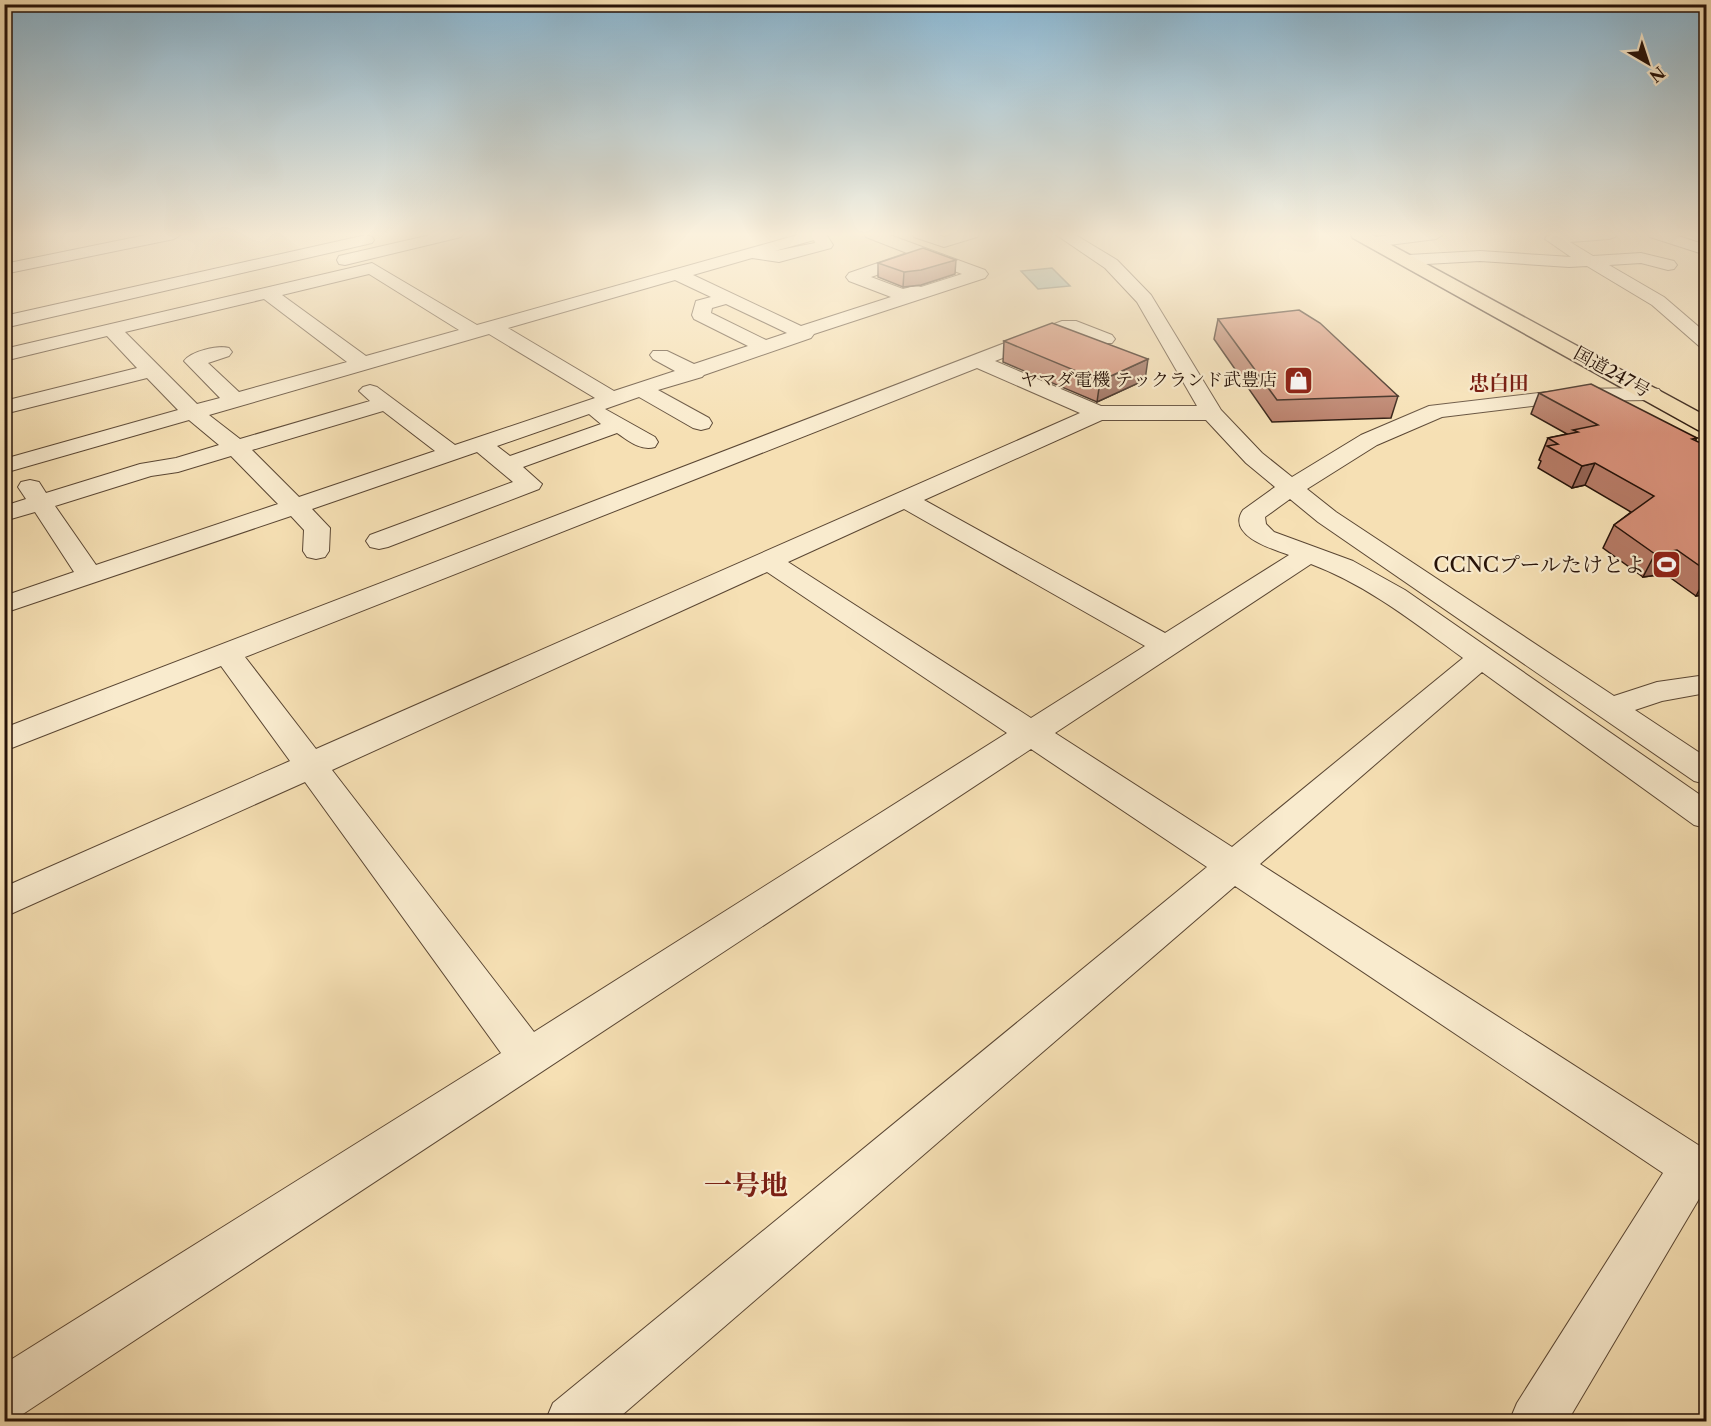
<svg xmlns="http://www.w3.org/2000/svg" width="1711" height="1426" font-family="'Libre Caslon Text','Noto Serif JP',serif">
<style>
.water{fill:#9dbcb3;stroke:#6d786f;stroke-width:1.5}
.lines{fill:none;stroke-linecap:round;stroke-linejoin:round}
.minor-casing{stroke:#5a4633;stroke-width:2}
.highway-casing{stroke:#261208;stroke-width:3}
.minor{fill:#f9ebce;fill-rule:evenodd}
.highway{fill:#f6e0b4;fill-rule:evenodd}
.wall{fill:#b67a65;stroke:#261208;stroke-width:1.5}
.shaded-wall{fill:#946353;stroke:#261208;stroke-width:1.5}
.building{fill:#d48e76;stroke:#261208;stroke-width:1.5}
.labels{text-anchor:middle;stroke-width:4.5;stroke-linejoin:round;paint-order:stroke}
.far-street-label{font-size:18px;fill:#261208;stroke:#f9ebce}
.far-poi-label{font-size:18px;fill:#261208;stroke:#f9ebce;text-anchor:end}
.far-quarter-label{font-size:20px;font-weight:bold;fill:#7a1f14;stroke:#f9ebce}
.poi-label{font-size:21px;fill:#261208;stroke:#f9ebce;text-anchor:end}
.near-quarter-label{font-size:28px;font-weight:bold;fill:#7a1f14;stroke:#f9ebce}
</style>
<rect width="100%" height="100%" fill="#f6e0b4"/>
<filter id="stains"><feTurbulence type="fractalNoise" baseFrequency=".00333" numOctaves="4"/><feColorMatrix values="0 0 0 0 .2 0 0 0 0 .09 0 0 0 0 .02 0 0 0 .5 -.17"/></filter>
<radialGradient id="worn" r=".72"><stop offset=".6" stop-color="#630" stop-opacity="0"/><stop offset="1" stop-color="#630" stop-opacity=".3"/></radialGradient>
<path class="water" d="M1052 268 1070 286 1038 289 1021 271Z"/>
<g class="lines">
<defs>
<g id="minor">
<path d="M151 234H182L174 239 4 274V264Z"/>
<path d="M435 234H463L461 237 345 265 339 264 337 260 339 256Z"/>
<path d="M801 234H826L833 245 831 248 779 262 752 258 693 275 801 326 891 297 849 281 846 277 849 273 907 253 866 237 864 234H887L985 270 988 274 985 278 814 334 811 338 704 375 702 377 658 390 709 418 712 423 709 428 701 430 693 428 639 397 605 409 655 437 658 442 655 447C640 451 629 441 617 433L523 467 542 484 539 489 388 547 379 549 370 547 366 541 370 535 513 482 477 452 312 509 330 528 329 551 325 557 316 559 307 557 303 551 304 530 291 516 4 613V596L74 572 35 512 4 521V506L26 499 18 487 21 482 30 480 39 482 46 493 140 464 176 458 219 445 189 420 4 473V459L178 410 147 378 4 414V401L137 368 107 336 4 361V349L372 263 477 325ZM814 240 815 243 775 251ZM923 259 962 274 921 287 915 286 903 289 871 277ZM369 274 459 330 366 356 282 295ZM675 280 711 297 696 301 692 315 694 319 748 346 694 364 667 351H653L650 355 653 359 675 371 614 391 508 328ZM264 299 347 362 239 392 208 363 229 356 232 352 229 348C218 345 191 351 184 361L220 398 197 404 125 332ZM726 304 787 333 766 340 711 313 712 308ZM489 334 595 398 455 445 377 387 370 385 363 387 359 391 370 401 240 439 209 415ZM383 411 435 451 299 497 252 450ZM589 414 601 424 510 456 497 446ZM231 456 278 504 96 565 55 506 151 476 178 472Z"/>
<path d="M912 234H936L944 237 954 234H979L977 237 944 247 914 237Z"/>
<path d="M1055 234H1074L1117 260 1151 295 1221 410 1262 453 1292 477 1361 435 1429 406 1573 389 1651 388 1659 389 1662 394 1659 399 1651 400 1573 401 1442 417 1377 445 1307 489 1336 512 1614 696 1657 682 1706 675V693L1662 701 1635 710 1706 757V784L1694 781 1318 522 1290 499 1265 517 1266 524 1274 532 1353 561 1405 590 1706 799V828L1694 825 1482 672 1260 864 1706 1150V1187L1567 1422H1509L1517 1403 1663 1173 1235 886 614 1422H545L553 1403 1207 867 1031 749 23 1414 4 1421V1364L501 1053 305 782 4 917V887L290 761 221 666 4 751V728L1062 321H1076L1112 335 1115 339 1112 343H1098L1069 332 995 361 1101 406H1197L1137 302 1105 268ZM977 368 1080 413 316 749 245 657ZM1102 420H1206L1246 463 1275 487 1243 510C1226 535 1272 549 1289 555L1165 633 924 500ZM904 509 1145 646 1031 718 788 562ZM1311 564C1367 585 1415 623 1463 658L1232 847 1055 733ZM767 572 1007 733 534 1032 332 770Z"/>
<path d="M1399 234H1444L1436 239 1373 247 1365 242 1373 237Z"/>
<path d="M1556 234H1617L1615 237 1609 239 1570 242 1593 256 1641 253 1674 261 1677 265 1674 269 1668 270 1641 263 1609 265 1664 297 1706 333V348L1699 346 1652 305 1587 266 1569 267 1480 261 1408 265 1402 264 1400 260 1402 256 1408 255 1480 251 1571 257 1545 239 1547 236Z"/>
<path d="M1648 234H1672L1706 245V255L1650 237Z"/>
<path d="M366 235 372 237 374 240 372 243 4 328V316Z"/>
</g>
<path id="highway" d="M1351 234H1371L1706 416V432L1698 430 1353 238Z"/>
</defs>
<use href="#minor" class="minor-casing"/>
<use href="#highway" class="highway-casing"/>
<use href="#minor" class="minor"/>
<use href="#highway" class="highway"/>
</g>
<g class="wall">
<path d="M878 263 955 274 921 285 903 287 878 277Z"/>
<path d="M1218 319 1398 396 1391 418 1272 422 1214 339Z"/>
<path d="M1004 341 1145 380 1097 402 1003 362Z"/>
<path d="M1539 393 1697 438 1695 441 1707 446V594L1696 596 1665 574 1643 577 1603 548 1614 525 1631 512 1585 485 1572 488 1538 468 1541 461 1539 460 1548 438 1567 434 1531 414Z"/>
</g>
<g class="shaded-wall">
<path d="M956 260 955 274 921 285 903 287 904 272Z"/>
<path d="M1148 359 1145 380 1097 402 1100 381Z"/>
<path d="M1595 463 1585 485 1572 488 1582 466Z"/>
<path d="M1677 550 1665 574 1643 577 1655 554Z"/>
<path d="M1707 576V594L1696 596Z"/>
</g>
<g class="building">
<path d="M923 248 956 260 921 270 904 272 878 263Z"/>
<path d="M1299 310 1320 323 1398 396 1277 400 1218 319Z"/>
<path d="M1052 323 1148 359 1100 381 1004 341Z"/>
<path d="M1591 384 1697 438 1692 439 1707 446V571L1677 550 1655 554 1614 525 1654 496 1595 463 1582 466 1547 446 1558 444 1548 438 1578 432 1573 430 1598 425 1539 393Z"/>
</g>
<linearGradient id="sky" x2="0" y2="1"><stop stop-color="#8ab7d3"/><stop offset="0.54" stop-color="#fbf1dd"/><stop offset="1" stop-color="#fbf1dd" stop-opacity="0"/></linearGradient>
<rect width="1711" height="434" fill="url(#sky)"/>
<defs>
<symbol id="shop-square" viewBox="-11 -11 22 22"><rect x="-9" y="-9" width="18" height="18" rx="4" fill="#8f2418" stroke="#f9ebce"/><path d="M-5-2.5h2.3a2.7 3.5 0 0 1 5.4 0H5L5.5 6h-11ZM-1.5-2.5h3a1.5 2.3 0 0 0-3 0Z" fill="#fff"/></symbol>
<symbol id="stadium-square" viewBox="-11 -11 22 22"><rect x="-9" y="-9" width="18" height="18" rx="4" fill="#8f2418" stroke="#f9ebce"/><path d="M0-5a6.5 5 0 1 0 0 10a6.5 5 0 1 0 0-10ZM-3.5-1.8h7v3.6h-7Z" fill="#fff"/></symbol>
</defs>
<g fill-rule="evenodd">
<use href="#shop-square" x="1282" y="364" width="33" height="33"/>
<use href="#stadium-square" x="1650" y="548" width="33" height="33"/>
</g>
<g class="labels">
<g class="far-street-label">
<text transform="translate(1612 372) rotate(29)" y="6">国道247号</text>
</g>
<g class="far-poi-label">
<text x="1277" y="386">ヤマダ電機 テックランド武豊店</text>
</g>
<g class="far-quarter-label">
<text x="1499" y="390">忠白田</text>
</g>
<g class="poi-label">
<text x="1645" y="572">CCNCプールたけとよ</text>
</g>
<g class="near-quarter-label">
<text x="746" y="1195">一号地</text>
</g>
</g>
<rect width="1711" height="1426" fill="none" stroke="#f6e0b4" stroke-width="24"/>
<rect x="6" y="6" width="1699" height="1414" fill="none" stroke="#261208" stroke-width="3"/>
<rect x="12" y="12" width="1687" height="1402" fill="none" stroke="#261208" stroke-width="1.5"/>
<g transform="translate(1648 63) rotate(141)" stroke="#f9ebce" stroke-width="4.5" paint-order="stroke">
<path d="M0-4.5L10 22L0 15L-10 22Z" fill="#261208"/>
<text y="-9" font-size="16" font-weight="bold" text-anchor="middle" fill="#261208">N</text>
</g>
<rect width="100%" height="100%" filter="url(#stains)"/>
<rect width="100%" height="100%" fill="url(#worn)"/>
</svg>
